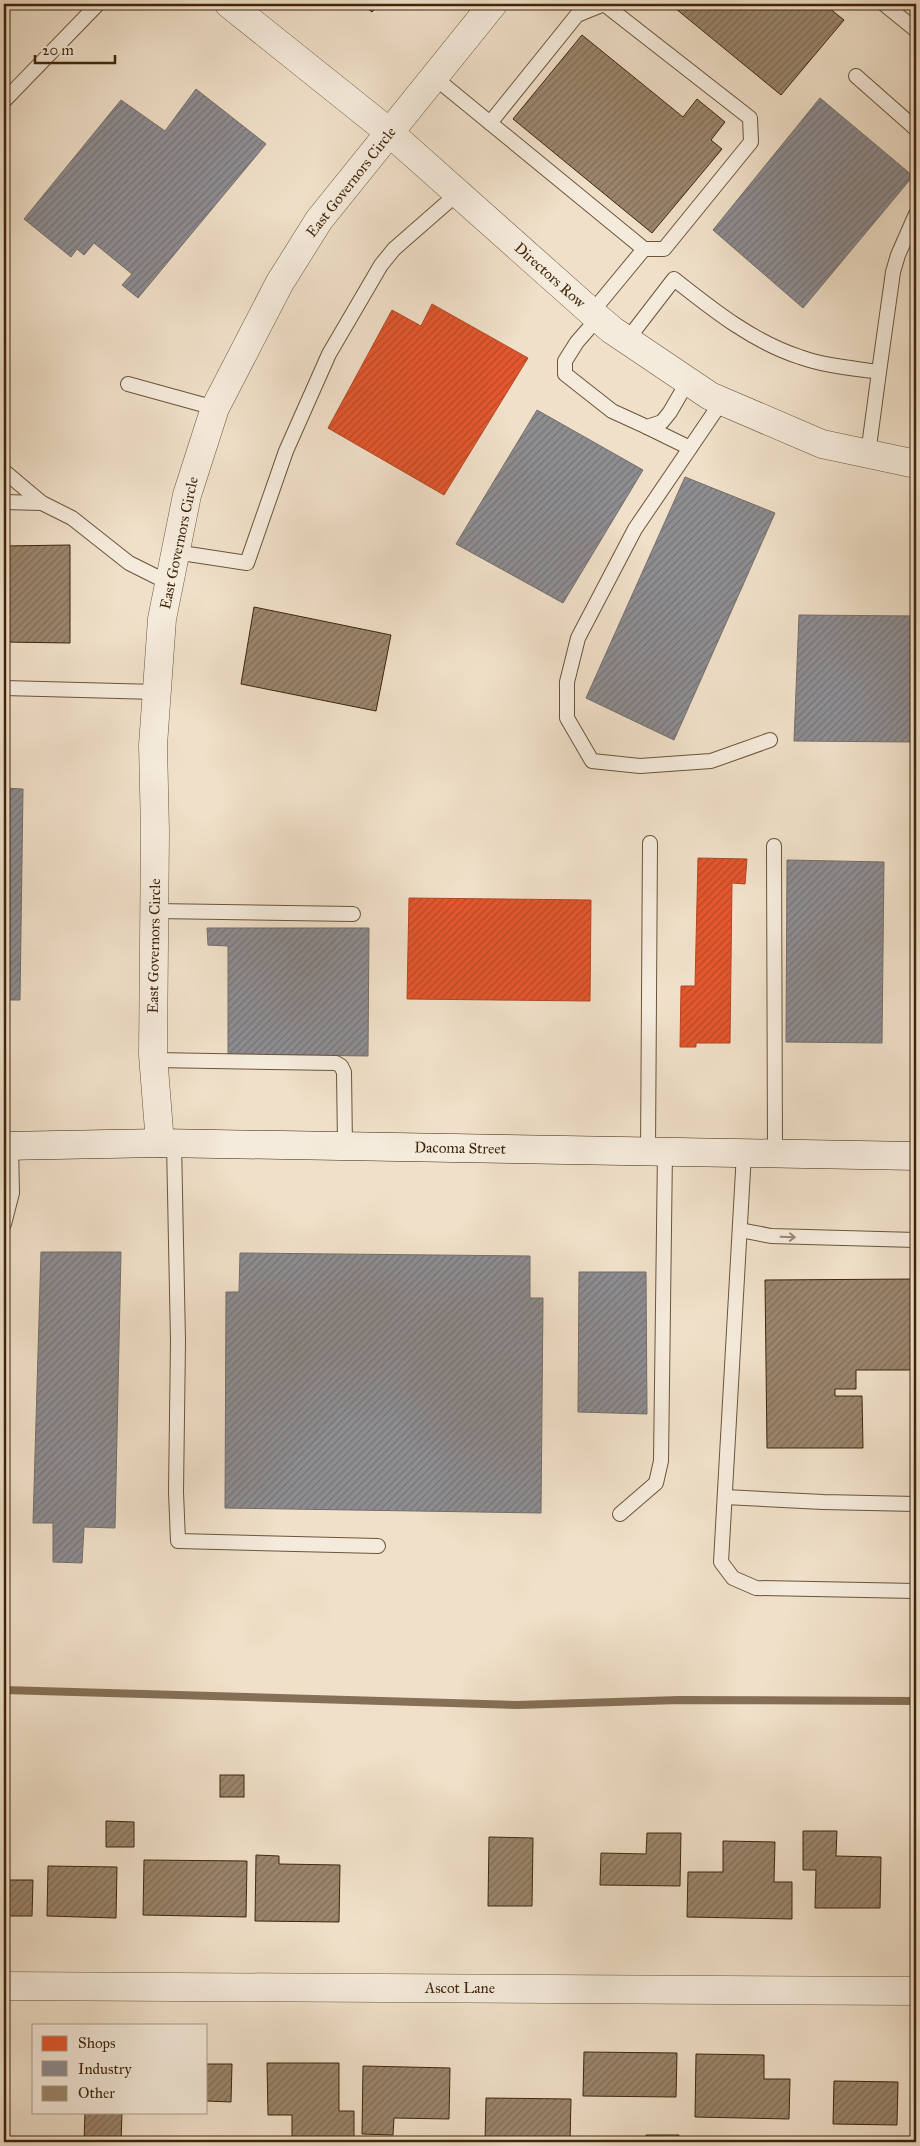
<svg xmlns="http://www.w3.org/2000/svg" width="920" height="2146" font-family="'IM FELL Great Primer',serif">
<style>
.shops{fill:url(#shops-hatch);stroke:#b24823}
.industry{fill:url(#industry-hatch);stroke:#766e69}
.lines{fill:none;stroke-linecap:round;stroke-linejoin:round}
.stream{stroke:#856f56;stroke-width:8}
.building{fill:url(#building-hatch);stroke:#3f250a}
.service-casing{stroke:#6b543a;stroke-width:16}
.minor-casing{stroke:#6b543a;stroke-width:29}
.tertiary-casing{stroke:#6b543a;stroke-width:29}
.secondary-casing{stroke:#3f250a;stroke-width:29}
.service{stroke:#f5ebdc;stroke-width:14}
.minor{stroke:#f5ebdc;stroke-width:28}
.tertiary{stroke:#f5ebdc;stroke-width:28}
.secondary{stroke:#f5ebdc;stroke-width:28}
.oneway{stroke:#9a8873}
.labels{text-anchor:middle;stroke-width:5;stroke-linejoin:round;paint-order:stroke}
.street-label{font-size:15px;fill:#3f250a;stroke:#f5ebdc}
</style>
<defs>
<pattern id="shops-hatch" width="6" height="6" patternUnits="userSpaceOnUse" patternTransform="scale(1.25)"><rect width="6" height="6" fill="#e4572e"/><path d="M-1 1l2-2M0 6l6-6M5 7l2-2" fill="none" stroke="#ba4825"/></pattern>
<pattern id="industry-hatch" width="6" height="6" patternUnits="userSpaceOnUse" patternTransform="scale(1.25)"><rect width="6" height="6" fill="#8d8d92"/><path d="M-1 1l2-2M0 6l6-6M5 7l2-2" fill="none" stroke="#757375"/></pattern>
<pattern id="building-hatch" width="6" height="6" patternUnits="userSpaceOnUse" patternTransform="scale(1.25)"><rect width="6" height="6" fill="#9b866d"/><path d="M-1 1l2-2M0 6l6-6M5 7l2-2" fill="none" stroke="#806d58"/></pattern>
</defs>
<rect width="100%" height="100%" fill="#f0e0c9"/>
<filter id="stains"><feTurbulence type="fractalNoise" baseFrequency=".004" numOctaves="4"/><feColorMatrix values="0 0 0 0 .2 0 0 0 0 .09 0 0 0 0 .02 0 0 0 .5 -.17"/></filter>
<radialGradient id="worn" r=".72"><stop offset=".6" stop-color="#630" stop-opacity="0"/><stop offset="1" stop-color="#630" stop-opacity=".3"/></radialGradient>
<g class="shops">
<path d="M432 304 528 358 444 495 328 428 392 310 421 326Z"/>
<path d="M698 858 747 859 745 884 732 883 730 1043H696V1047H680L681 986H695Z"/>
<path d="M409 898 591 900 590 1001 407 999Z"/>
</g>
<g class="industry">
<path d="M196 89 266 144 138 298 122 285 132 274 94 243 84 255 77 249 71 257 24 219 121 100 165 131Z"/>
<path d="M820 98 913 176 803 308 713 230Z"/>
<path d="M537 410 643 470 563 603 456 544Z"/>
<path d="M685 477 775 513 674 740 586 698Z"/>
<path d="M799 615 916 616 914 742 794 741Z"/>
<path d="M4 788 23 789 20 1000H4Z"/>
<path d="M787 860 884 862 882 1043 786 1042Z"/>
<path d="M207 928H369L368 1056 228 1054V946L208 945Z"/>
<path d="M41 1252H121L115 1528 84 1527 82 1563 53 1562V1523H33Z"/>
<path d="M240 1253 530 1256V1298H543L541 1513 225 1508 226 1292H239Z"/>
<path d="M579 1272H646L647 1414 578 1412Z"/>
</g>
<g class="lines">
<path class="stream" d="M4 1690 517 1705 679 1700 916 1701"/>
</g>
<g class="building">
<path d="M361 4H379L372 12Z"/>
<path d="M670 4H824L844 20 781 95Z"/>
<path d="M582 35 683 117 697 99 725 122 711 140 722 149 652 233 513 119Z"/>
<path d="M70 545V643L4 642V546Z"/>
<path d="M254 607 391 635 376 711 241 684Z"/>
<path d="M916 1279V1370H856V1389H835V1396H862L863 1448H767L765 1280Z"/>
<rect x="220" y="1775" width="24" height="22"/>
<path d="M106 1821 134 1822V1847H106Z"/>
<path d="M803 1831H837L836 1856 881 1857 880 1908H815L816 1870H803Z"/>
<path d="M647 1833H681L680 1886 600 1885 601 1853 646 1854Z"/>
<path d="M489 1837 533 1838 532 1906H488Z"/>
<path d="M723 1841 775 1842 774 1882H792V1919L687 1917 688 1872H723Z"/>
<path d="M256 1855 279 1856V1864L340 1865 339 1922 255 1921Z"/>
<path d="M144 1860 247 1861 246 1917 143 1915Z"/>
<path d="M48 1866 117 1867 116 1918 47 1916Z"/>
<path d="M4 1880H33L32 1916H4Z"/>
<path d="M584 2052 677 2053 676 2097 583 2096Z"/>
<path d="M696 2054 764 2055V2079H790L789 2119 695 2117Z"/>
<path d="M267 2063H339V2111H354V2138L292 2139V2115H268Z"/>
<path d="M206 2064H232L231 2102 206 2101Z"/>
<path d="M363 2066 450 2068 449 2119 394 2118 393 2135 362 2134Z"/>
<path d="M915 2073H916V2142H914Z"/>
<path d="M834 2081 898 2082 897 2125 833 2124Z"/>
<path d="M486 2098 571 2099 570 2142H485Z"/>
<path d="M85 2112H122L121 2142H84Z"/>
<path d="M646 2135H679L678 2142H645Z"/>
</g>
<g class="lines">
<defs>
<g id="service">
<path d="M884 4 916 30"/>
<path d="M856 76 916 129"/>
<path d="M434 77 644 249 592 312"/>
<path d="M4 101 98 4"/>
<path d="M490 123 577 15 604 4 750 118 751 142 664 249H644"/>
<path d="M598 318 577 342 565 361V374L612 411 647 427 662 422 670 412 688 381"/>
<path d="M627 340 674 279C712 309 753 342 800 357 825 366 852 368 879 372L868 454"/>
<path d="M879 372 893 272 898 255 916 214"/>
<path d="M128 384 215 408"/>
<path d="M722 401 635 529 578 638 567 682V718L592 761 640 766 711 761 770 740"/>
<path d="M647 427 690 448"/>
<path d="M4 471 42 503 72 518 129 563 169 583"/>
<path d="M4 502 42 503"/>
<path d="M175 552 247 563 286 451 329 354 381 265 394 249 458 193"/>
<path d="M4 688 157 692"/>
<path d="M774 846 775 1153"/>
<path d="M155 911 353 914"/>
<path d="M154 1060 336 1063 341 1066 344 1072 345 1146"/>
<path d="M174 1143 178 1341 176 1492 178 1541 378 1546"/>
<path d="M648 1151 650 843"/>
<path d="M744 1153 721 1562 733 1578 756 1588 916 1591"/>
<path d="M4 1224 12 1193 11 1146"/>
<path d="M740 1230 771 1236 916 1240"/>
<path d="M725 1497 823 1502 916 1504"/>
<path d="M620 1514 656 1483 661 1461 665 1151"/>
</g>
<path id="minor" d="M4 1986 916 1991"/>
<g id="tertiary">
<path d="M229 4 389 132 598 318 612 330 710 396 822 444 916 464"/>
<path d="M160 1143 153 1055 155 831 153 745 162 619 187 495 215 408 279 284 319 220 493 4"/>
</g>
<path id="secondary" d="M4 1146 160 1143 916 1156"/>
</defs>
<use href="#service" class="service-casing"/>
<use href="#minor" class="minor-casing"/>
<use href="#tertiary" class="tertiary-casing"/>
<use href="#secondary" class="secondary-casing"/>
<use href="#service" class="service"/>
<use href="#minor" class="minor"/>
<use href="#tertiary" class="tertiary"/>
<use href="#secondary" class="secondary"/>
</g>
<defs><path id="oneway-shaft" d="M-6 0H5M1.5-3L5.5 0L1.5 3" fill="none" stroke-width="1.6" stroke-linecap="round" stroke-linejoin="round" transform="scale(1.25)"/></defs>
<use class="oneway" href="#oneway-shaft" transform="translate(788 1237) rotate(2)"/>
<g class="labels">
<g class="street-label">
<text transform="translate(351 182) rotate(-52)" y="5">East Governors Circle</text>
<text transform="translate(550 275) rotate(42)" y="5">Directors Row</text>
<text transform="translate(179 543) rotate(-78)" y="5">East Governors Circle</text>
<text transform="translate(154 946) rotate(-89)" y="5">East Governors Circle</text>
<text transform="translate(460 1148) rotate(1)" y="5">Dacoma Street</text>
<text x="460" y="1993">Ascot Lane</text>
</g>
</g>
<rect width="920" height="2146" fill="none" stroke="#f0e0c9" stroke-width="20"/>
<rect x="5" y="5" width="910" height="2136" fill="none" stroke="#3f250a" stroke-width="2.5"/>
<rect x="10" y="10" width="900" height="2126" fill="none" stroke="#3f250a"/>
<rect x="32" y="2024" width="175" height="90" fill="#f5ebdc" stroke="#ac9c88"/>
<rect x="42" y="2036" width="25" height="15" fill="#e4572e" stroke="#ac9c88"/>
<text x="78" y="2048" font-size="15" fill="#3f250a">Shops</text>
<rect x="42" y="2061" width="25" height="15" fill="#8d8d92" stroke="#ac9c88"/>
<text x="78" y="2074" font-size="15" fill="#3f250a">Industry</text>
<rect x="42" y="2086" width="25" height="15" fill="#9b866d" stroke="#ac9c88"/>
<text x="78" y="2098" font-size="15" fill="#3f250a">Other</text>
<path d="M35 55v8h80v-8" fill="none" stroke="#3f250a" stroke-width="2.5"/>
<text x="42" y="55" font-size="15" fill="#3f250a" stroke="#f5ebdc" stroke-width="4" paint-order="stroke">20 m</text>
<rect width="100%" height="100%" filter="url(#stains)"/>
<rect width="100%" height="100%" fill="url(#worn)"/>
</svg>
